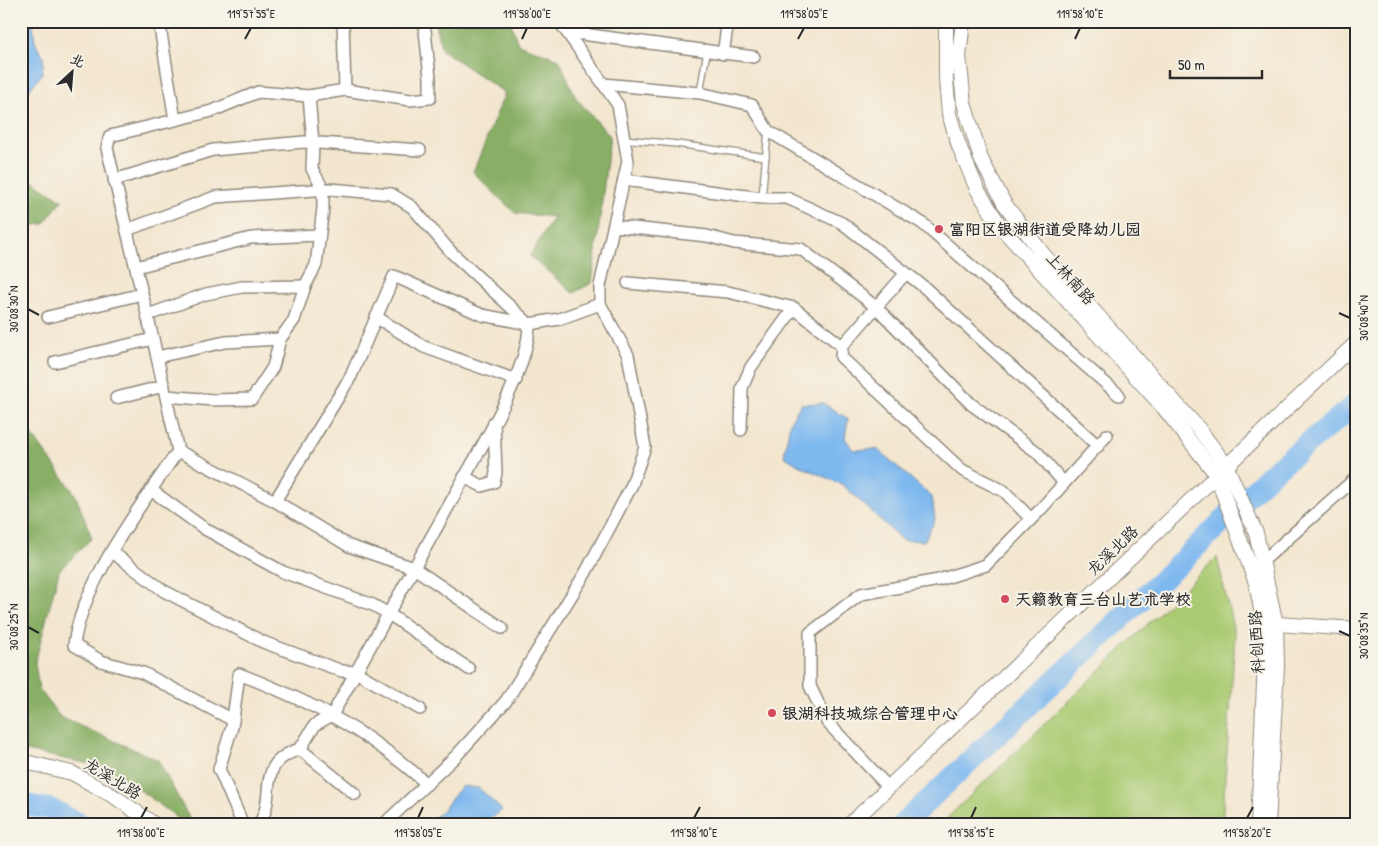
<svg xmlns="http://www.w3.org/2000/svg" width="1378" height="846" font-family="'Patrick Hand','LXGW WenKai TC',sans-serif">
<style>
.green{fill:#abcb73;stroke:#6b7b4f}
.forest{fill:#88af65;stroke:#5a6d48}
.water{fill:#7db8ef;stroke:#54728d}
.lines{fill:none;stroke-linecap:round;stroke-linejoin:round}
.river{stroke:#7db8ef;stroke-width:22}
.service-casing{stroke:#8f887d;stroke-width:8}
.minor-casing{stroke:#8f887d;stroke-width:14}
.tertiary-casing{stroke:#8f887d;stroke-width:16}
.service{stroke:#fff;stroke-width:5.5}
.minor{stroke:#fff;stroke-width:11}
.tertiary{stroke:#fff;stroke-width:14}
.ticks{fill:none;stroke:#2b2b2b;stroke-width:2}
.poi-dot{fill:#d1495b;stroke:#f7f3e8;stroke-width:2}
.labels{text-anchor:middle;stroke-width:4;stroke-linejoin:round;paint-order:stroke}
.poi-label{font-size:16px;font-weight:bold;fill:#2b2b2b;stroke:#f7f3e8;text-anchor:start}
.street-label{font-size:16px;fill:#2b2b2b;stroke:#f7f3e8}
.neatline{fill:none;stroke:#2b2b2b;stroke-width:2}
.ticks-label{font-size:12px;text-anchor:middle;fill:#2b2b2b}
</style>
<rect width="100%" height="100%" fill="#f7f3e8"/>
<filter id="ink" filterUnits="userSpaceOnUse"><feTurbulence type="fractalNoise" baseFrequency=".02" numOctaves="2"/><feDisplacementMap in="SourceGraphic" scale="10" xChannelSelector="R" yChannelSelector="G"/><feConvolveMatrix kernelMatrix="1 2 1 2 8 2 1 2 1" color-interpolation-filters="sRGB"/></filter>
<filter id="wash" filterUnits="userSpaceOnUse"><feTurbulence type="fractalNoise" baseFrequency=".0096" numOctaves="4" result="noise"/><feDisplacementMap in="SourceGraphic" scale="20" xChannelSelector="R" yChannelSelector="G"/><feGaussianBlur stdDeviation="1.12" result="paint"/><feColorMatrix in="noise" values="0 0 0 0 0 0 0 0 0 0 0 0 0 0 0 0 0 1.4 0 .05"/><feComposite in="paint" operator="in"/></filter>
<g filter="url(#wash)">
<rect width="100%" height="100%" fill="#f3e6cf"/>
<path class="green" d="M1217 557 1235 636 1222 825H940Z"/>
<g class="forest">
<path d="M434 21H510L518 44 559 59 576 98 610 136 592 283 573 293 530 256 553 217 515 213 473 172 505 93 442 50Z"/>
<path d="M21 173 62 200 44 224 21 226Z"/>
<path d="M21 423 26 426 75 494 92 538 59 571 35 663 39 689 60 717 158 760 193 825H187L136 787 90 764 21 750Z"/>
</g>
<g class="water">
<path d="M21 21H33L35 42 44 57 42 74 21 100 24 77 21 75Z"/>
<path d="M823 403 848 419 845 438 853 450 877 449 932 497 935 520 924 541 902 540 843 485 798 465 784 456 790 422 801 404Z"/>
<path d="M462 786 479 788 502 810 483 825H424L440 813Z"/>
</g>
<g class="lines">
<g class="river">
<path d="M21 804 50 809 82 825"/>
<path d="M902 825 1187 556 1269 475 1357 403"/>
</g>
</g>
</g>
<g filter="url(#ink)">
<g class="lines">
<defs>
<g id="service">
<path d="M700 93 707 51"/>
<path d="M624 139 677 144 766 157"/>
<path d="M762 198 768 131"/>
</g>
<g id="minor">
<path d="M159 21 175 120"/>
<path d="M343 21 345 90"/>
<path d="M567 32 754 57"/>
<path d="M723 54 728 21"/>
<path d="M603 84 700 93 752 105 768 131 922 223 1119 395"/>
<path d="M114 180 213 150 304 142 420 150"/>
<path d="M624 180 762 198H787L842 223 924 287 1098 446"/>
<path d="M614 226 707 236 734 243 801 249 876 307 971 404 1037 452 1064 483"/>
<path d="M127 230 215 197 329 189 391 194 412 207 452 253 529 324C529 373 476 455 452 500 412 571 372 643 332 715L315 725 300 749C252 764 279 798 258 825"/>
<path d="M136 267 251 238 319 235"/>
<path d="M628 283 728 292 794 308 842 346 841 357 962 470 1004 491 1031 519"/>
<path d="M148 315 206 294 242 287 305 286"/>
<path d="M48 317 142 294"/>
<path d="M376 317 424 347 516 380"/>
<path d="M842 346 906 273"/>
<path d="M157 357 225 342 280 339"/>
<path d="M55 362 153 339"/>
<path d="M166 396 213 400 252 399 273 367 280 339 294 320 305 286 316 265 323 208V189L312 169 313 143 309 96"/>
<path d="M116 398 164 386"/>
<path d="M741 430 742 388 751 367 794 308"/>
<path d="M178 451 275 501 349 546 414 568 502 628"/>
<path d="M464 477 482 486 494 482 496 473 494 422"/>
<path d="M151 490 205 529 283 572 373 605 389 614 469 669"/>
<path d="M275 501 351 376 394 276 482 315 529 324 559 319 600 304"/>
<path d="M112 552 164 591 263 642 342 671 356 672 420 709"/>
<path d="M1264 560 1357 477"/>
<path d="M233 720 143 673 101 661 74 645C81 584 143 502 178 451L153 339 107 148 110 136 212 111 258 92 309 96 345 90 410 100 430 98V78L424 21"/>
<path d="M300 749 355 794"/>
<path d="M889 788 827 722 810 686V633L861 594 939 580 986 565 1041 509 1107 435"/>
<path d="M243 825 219 769 232 727 239 674C312 702 368 731 427 784"/>
<path d="M383 825 457 755 506 701 586 572 631 487 645 447 628 355 600 304V286L628 161 618 105 559 21"/>
</g>
<g id="tertiary">
<path d="M946 21V79L949 114 959 146 977 189 1000 226 1163 407 1216 474 1256 583 1266 635 1258 825"/>
<path d="M963 21 959 56 964 103 981 159 1004 203 1043 254 1198 428 1226 465 1256 533 1276 624 1277 666 1268 825"/>
<path d="M1276 624 1357 629"/>
<path d="M21 761 72 773 115 797 155 825"/>
<path d="M849 825 1357 342"/>
</g>
</defs>
<use href="#service" class="service-casing"/>
<use href="#minor" class="minor-casing"/>
<use href="#tertiary" class="tertiary-casing"/>
<use href="#service" class="service"/>
<use href="#minor" class="minor"/>
<use href="#tertiary" class="tertiary"/>
</g>
</g>
<path class="ticks" d="M245 39 251 28M522 39 527 28M798 39 804 28M1075 39 1080 28M28 309 39 315M1339 313 1350 318M28 627 39 633M1339 631 1350 636M141 818 147 807M418 818 423 807M694 818 700 807M971 818 976 807M1247 818 1253 807"/>
<g class="poi-dot">
<circle cx="939" cy="229" r="5"/>
<circle cx="1005" cy="599" r="5"/>
<circle cx="772" cy="713" r="5"/>
</g>
<g class="labels">
<g class="poi-label">
<text x="949" y="235">富阳区银湖街道受降幼儿园</text>
<text x="1015" y="605">天籁教育三台山艺术学校</text>
<text x="782" y="719">银湖科技城综合管理中心</text>
</g>
<g class="street-label">
<text transform="translate(1071 278) rotate(48)" y="6">上林南路</text>
<text transform="translate(1112 550) rotate(-44)" y="6">龙溪北路</text>
<text transform="translate(1256 642) rotate(-93)" y="6">科创西路</text>
<text transform="translate(113 778) rotate(31)" y="6">龙溪北路</text>
</g>
</g>
<rect width="1378" height="846" fill="none" stroke="#f7f3e8" stroke-width="55"/>
<g transform="translate(72 72) rotate(26)" stroke="#f7f3e8" stroke-width="4" paint-order="stroke">
<path d="M0-4L9 19L0 12L-9 19Z" fill="#2b2b2b"/>
<text y="-8" font-size="14" font-weight="bold" text-anchor="middle" fill="#2b2b2b">北</text>
</g>
<path d="M1170 70v8h92v-8" fill="none" stroke="#2b2b2b" stroke-width="2.5"/>
<text x="1178" y="70" font-size="15" fill="#2b2b2b" stroke="#f7f3e8" stroke-width="4" paint-order="stroke">50 m</text>
<rect x="28" y="28" width="1322" height="790" class="neatline"/>
<g class="ticks-label">
<text x="251" y="18">119°57'55"E</text>
<text x="527" y="18">119°58'00"E</text>
<text x="804" y="18">119°58'05"E</text>
<text x="1080" y="18">119°58'10"E</text>
<text transform="translate(14 309) rotate(-90)" y="4">30°08'30"N</text>
<text transform="translate(1364 318) rotate(-90)" y="4">30°08'40"N</text>
<text transform="translate(14 627) rotate(-90)" y="4">30°08'25"N</text>
<text transform="translate(1364 636) rotate(-90)" y="4">30°08'35"N</text>
<text x="141" y="837">119°58'00"E</text>
<text x="418" y="837">119°58'05"E</text>
<text x="694" y="837">119°58'10"E</text>
<text x="971" y="837">119°58'15"E</text>
<text x="1247" y="837">119°58'20"E</text>
</g>
</svg>
